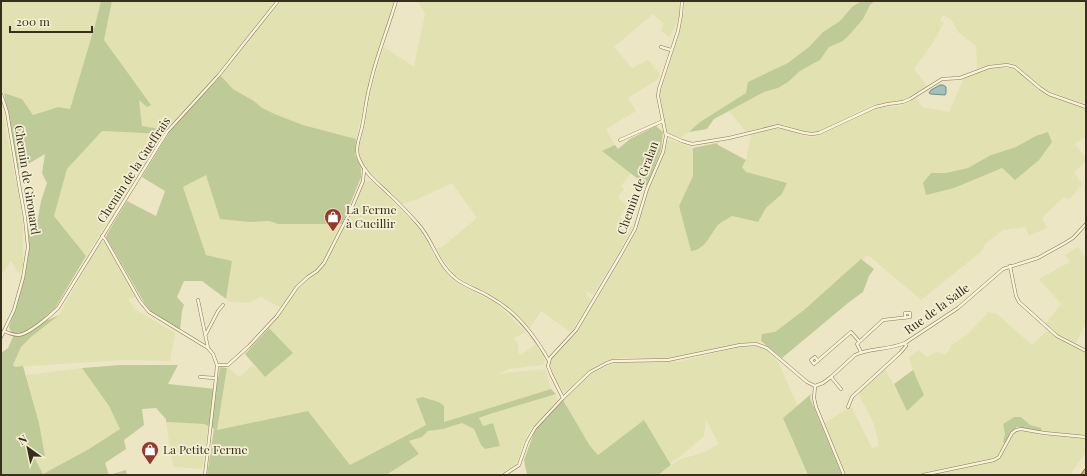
<svg xmlns="http://www.w3.org/2000/svg" width="1087" height="476" font-family="'Playfair Display',serif">
<style>
.farmland{fill:#e2e1b1}
.green{fill:#becb98}
.water{fill:#a5c0bc;stroke:#6d8e8a}
.lines{fill:none;stroke-linecap:round;stroke-linejoin:round}
.street-casing{stroke:#87785b;stroke-width:3.5}
.highway-casing{stroke:#54452f;stroke-width:6}
.street{stroke:#f8f2d7;stroke-width:2.5}
.highway{stroke:#dab157;stroke-width:5}
.labels{text-anchor:middle;stroke-width:3.5;stroke-linejoin:round;paint-order:stroke}
.street-label{font-size:12px;fill:#372e1e;stroke:#f4efd3}
.poi-label{font-size:12px;fill:#372e1e;stroke:#f4efd3;text-anchor:start}
</style>
<rect width="100%" height="100%" fill="#ede6c4"/>
<g class="farmland">
<path d="M1 1H101L95 25 70 109 58 107 33 115 22 99 4 93 1 89Z"/>
<path d="M112 1H275L215 78 166 130 142 126 139 100 115 56 104 40Z"/>
<path d="M281 1H394L373 69 356 139 303 125 277 115 262 108 254 101 233 89 221 76Z"/>
<path d="M418 1H680L679 17 670 37 661 31 663 23 653 14 614 47 632 68 648 60 660 74 657 80 628 98 636 111 606 129 615 145 602 151 631 173 621 186 624 189 618 197 627 206 619 217 632 227 620 251 593 295 585 291 591 301 571 332 541 311 531 326 530 329 501 301 481 289H477L455 275 441 257 437 248 442 247 477 218 452 183 416 200 402 204 367 169 360 158 358 148 362 137 373 82 384 47 414 67 425 14Z"/>
<path d="M685 1H861L852 7 840 21 823 32 809 47 788 64 759 77 747 93 700 122 689 132 680 138 668 134 666 131 660 97V88L683 16Z"/>
<path d="M875 1H1086V101L1083 103 1076 101 1047 90 1038 84 1017 66 1010 63 989 65 977 68 976 46 958 32 951 19 943 15 940 21 944 23 932 44 914 69 927 86 911 97 903 100 872 105 819 132 810 133 805 132 786 125 778 124 746 132 729 111 764 92 778 88 788 82 800 71 820 60 829 47 843 41 863 19 870 5Z"/>
<path d="M995 68H1009L1018 71 1040 91 1086 109V137L1075 144 1086 158V161L1074 173 1082 184 1070 199 1064 197 1042 218 1047 228 1029 236 1026 227 1003 230 986 243 982 251 921 300 868 255 804 310 775 333 762 334 761 341 752 342 679 357 660 359 619 358 608 360 589 370 566 393 562 390 552 374 550 364 552 357 580 327 623 255 637 227 648 190 663 156 668 139 693 148V176L679 206 691 251 708 240 719 224 732 216 758 222 766 208 782 194 787 183 746 172 742 167 746 160 751 134 778 128 790 131 803 136 815 137 876 108 900 106 917 98 922 107 949 112 964 78 977 72Z"/>
<path d="M1 105 23 219V266L19 273 11 261 1 275Z"/>
<path d="M102 131 163 134 86 256 54 216 67 168Z"/>
<path d="M206 174 250 222 269 221 278 224H342L324 262 319 268 296 287 282 308 261 297 248 303 229 302 226 299 232 261 206 255 183 187Z"/>
<path d="M372 181 417 226 425 237 439 263 450 278 472 291 496 303 526 332 514 338 518 345V352L521 355 536 344 545 360 543 365 509 369 496 375 505 373 544 369 546 371 551 389 444 422 439 402 422 397 416 400 426 425 398 439 350 465 308 411 217 430 227 368 230 369 239 377 253 365 265 377 292 353 269 328 297 290 324 266 365 182Z"/>
<path d="M105 241 136 297 129 299V301L136 310 175 333 170 361 122 360 15 367 13 365 21 347 31 337 59 315 100 242Z"/>
<path d="M1078 247 1086 259V323L1076 343 1059 335 1046 323 1061 304 1039 279 1070 262 1065 255Z"/>
<path d="M988 312 997 314 1032 345 1047 331 1086 353V435L1042 432 1040 428 1030 425 1021 417H1014L1003 424 1005 434 1003 442 1005 444 998 455 993 459 914 475H846L825 423 851 406 872 448 879 446 874 424 858 393 885 369 907 410 924 395 913 370 909 357 919 350 927 357 938 351 941 354H946L952 345 967 335Z"/>
<path d="M743 346H754L765 348 778 362 798 406 783 418 808 475H658L681 459 702 453 719 444 706 420 704 436 680 457 670 463 644 421 598 455 590 446 563 400 592 373 616 363 675 361 678 362Z"/>
<path d="M82 368 109 406 120 429 89 449 42 475 43 474 34 457 45 455 39 423 26 375Z"/>
<path d="M556 394 557 401 529 431 522 446 518 460 512 468 498 475H386L418 454 409 441 422 437 428 431 443 429 462 423 474 429 481 445 499 446 493 423 483 426 479 419 490 414Z"/>
<path d="M166 422 204 424 208 426 202 469 173 467Z"/>
<path d="M1018 431H1025L1041 435 1086 438V452L1070 475H929L994 461 1000 458 1013 434Z"/>
</g>
<g class="green">
<path d="M101 1H112L104 40 151 105 147 107 139 100 142 126 166 130 163 134 102 131 67 169 54 216 86 256 54 310 46 316 48 320 59 315 31 337 21 347 13 365 15 367 23 366 39 423 45 456 34 457 43 474 89 449 120 429 109 406 82 368 120 365H178L168 384 216 389 220 367 227 368 217 430 308 411 350 465 426 425 416 399 422 397 439 402 444 406V422L551 389 556 394 490 414 479 418 483 426 493 423 500 446 485 449 481 445 474 429 462 423 443 429 428 431 422 437 409 441 419 454 386 475H207L214 429 204 424 166 422V419L156 408 142 409 144 425 124 440 126 449 105 463 109 475 126 470 127 475H1V353L8 348 13 337 9 327 22 288 29 244 28 229H36L41 201 47 183 42 173 45 154 18 170 4 93 22 99 33 115 58 107 70 109 95 25Z"/>
<path d="M861 1H875L870 5 863 19 851 33 843 41 829 47 820 60 800 71 788 82 778 88 764 92 714 119 707 129 689 132 700 122 746 93 748 82 788 63 809 47 823 32 840 21 852 7Z"/>
<path d="M221 76 233 89 254 101 262 108 277 115 303 125 356 139 355 155 361 168V177L342 224H278L269 221 250 222 220 219 206 175 183 187 206 255 232 261 226 299 202 281H184L177 297 184 305 182 311 180 330 151 312 145 304 106 237 107 234 127 201 156 216 165 191 142 177 172 128Z"/>
<path d="M656 126 663 132 661 150 647 186 602 151 615 145 618 149 630 139Z"/>
<path d="M1048 132 1052 142 1039 160 1015 180 1002 168 954 188 926 195 923 183 931 173H946L968 168 991 155 1016 147 1036 136Z"/>
<path d="M717 143 718 145 746 160 742 167 746 172 787 183 782 194 766 208 758 222 732 216C728 219 722 221 718 225 710 235 705 250 691 251L679 206 693 176V148Z"/>
<path d="M861 259 874 269 869 276 863 292 848 303 782 358 761 341 762 334 775 332 804 310Z"/>
<path d="M269 328 293 353 265 377 245 354Z"/>
<path d="M913 370 924 395 907 411 894 384Z"/>
<path d="M811 394 810 398 842 475H808L783 418Z"/>
<path d="M563 400 590 446 598 455 644 420 671 465 658 475H527L524 460 535 430Z"/>
<path d="M1014 417H1021L1030 425 1041 428 1042 432 1017 427 1012 431 1005 444 1003 442 1005 434 1003 424Z"/>
</g>
<path class="water" d="M940 85H943L946 87V93L945 95 931 94 929 93 931 90Z"/>
<g class="lines">
<defs>
<g id="street">
<path d="M396 1C388 29 376 57 370 85 366 99 365 113 362 127 360 137 354 149 359 159 365 174 379 184 390 195 400 204 409 214 418 224 433 240 437 264 455 278 466 287 479 290 490 297 516 311 535 336 549 361"/>
<path d="M661 47 671 50"/>
<path d="M1 94 7 112 20 190 25 218 28 247 23 278 14 310 1 337"/>
<path d="M666 134 682 141 692 144 729 138 778 126 804 133 812 134 819 133 875 107 888 104 903 102 910 99 942 79 960 78 989 67 1007 65 1015 67 1040 88 1049 94 1086 107"/>
<path d="M620 140 663 121"/>
<path d="M102 236 105 239 140 301 149 312 208 348 213 354 217 365 216 378 205 475"/>
<path d="M1010 266 1016 296 1019 302 1057 336 1086 351"/>
<path d="M198 300 208 348"/>
<path d="M4 331C8 333 14 335 19 335 29 334 51 315 58 308L167 132 219 75 278 1"/>
<path d="M206 334 218 311 223 305"/>
<path d="M861 352 857 344 883 320 910 317V313H905V318"/>
<path d="M818 361 815 357 811 360 814 364 851 332 859 341"/>
<path d="M217 365H228L249 346 277 316 297 287 308 277 317 271 324 263 350 212 363 181 364 170"/>
<path d="M200 377 216 378"/>
<path d="M831 377 841 389"/>
<path d="M815 386 823 383 831 377 855 355C868 348 889 350 905 343L958 308 1003 269 1038 258 1065 243 1073 238 1086 224"/>
<path d="M815 386 814 398 816 407 844 475"/>
<path d="M563 398 551 374 548 366 550 358 576 330 621 254 635 229 647 189 663 152 666 136 658 96 659 89 678 31 681 15 682 1"/>
<path d="M848 407 852 397 900 353 906 346 905 343"/>
<path d="M504 475 519 465 527 442 535 428 563 398 590 372 607 363 613 361 668 360 740 345 756 344 767 348 807 382 815 386"/>
<path d="M923 475 994 460 999 457 1012 433 1016 430 1021 429 1044 433 1086 437"/>
</g>
<path id="highway" d="M1084 475 1086 472"/>
</defs>
<use href="#street" class="street-casing"/>
<use href="#highway" class="highway-casing"/>
<use href="#street" class="street"/>
<use href="#highway" class="highway"/>
</g>
<defs>
<symbol id="shop-pin" viewBox="-11 -11 22 30"><path d="M0 17L-7.5 6A9.5 9.5 0 1 1 7.5 6Z" fill="#94392c" stroke="#f4efd3"/><path d="M-5-2.5h2.3a2.7 3.5 0 0 1 5.4 0H5L5.5 6h-11ZM-1.5-2.5h3a1.5 2.3 0 0 0-3 0Z" fill="#fff"/></symbol>
</defs>
<g fill-rule="evenodd">
<use href="#shop-pin" x="323" y="207" width="20" height="27"/>
<use href="#shop-pin" x="140" y="440" width="20" height="27"/>
</g>
<g class="labels">
<g class="street-label">
<text transform="translate(134 170) rotate(-57)" y="4">Chemin de la Gueffrais</text>
<text transform="translate(27 180) rotate(81)" y="4">Chemin de Girouard</text>
<text transform="translate(638 188) rotate(-70)" y="4">Chemin de Gralan</text>
<text transform="translate(937 309) rotate(-36)" y="4">Rue de la Salle</text>
</g>
<g class="poi-label">
<text x="346" y="214">La Ferme<tspan x="346" dy="14">à Cueillir</tspan></text>
<text x="163" y="454">La Petite Ferme</text>
</g>
</g>
<rect width="1087" height="476" fill="none" stroke="#372e1e" stroke-width="4"/>
<g transform="translate(28 448) rotate(327)" stroke="#f4efd3" stroke-width="3" paint-order="stroke">
<path d="M0-3L7 15L0 10L-7 15Z" fill="#372e1e"/>
<text y="-6" font-size="11" font-weight="bold" text-anchor="middle" fill="#372e1e">N</text>
</g>
<path d="M10 26v6h82v-6" fill="none" stroke="#372e1e" stroke-width="2"/>
<text x="16" y="26" font-size="12" fill="#372e1e" stroke="#f4efd3" stroke-width="3" paint-order="stroke">200 m</text>
</svg>
